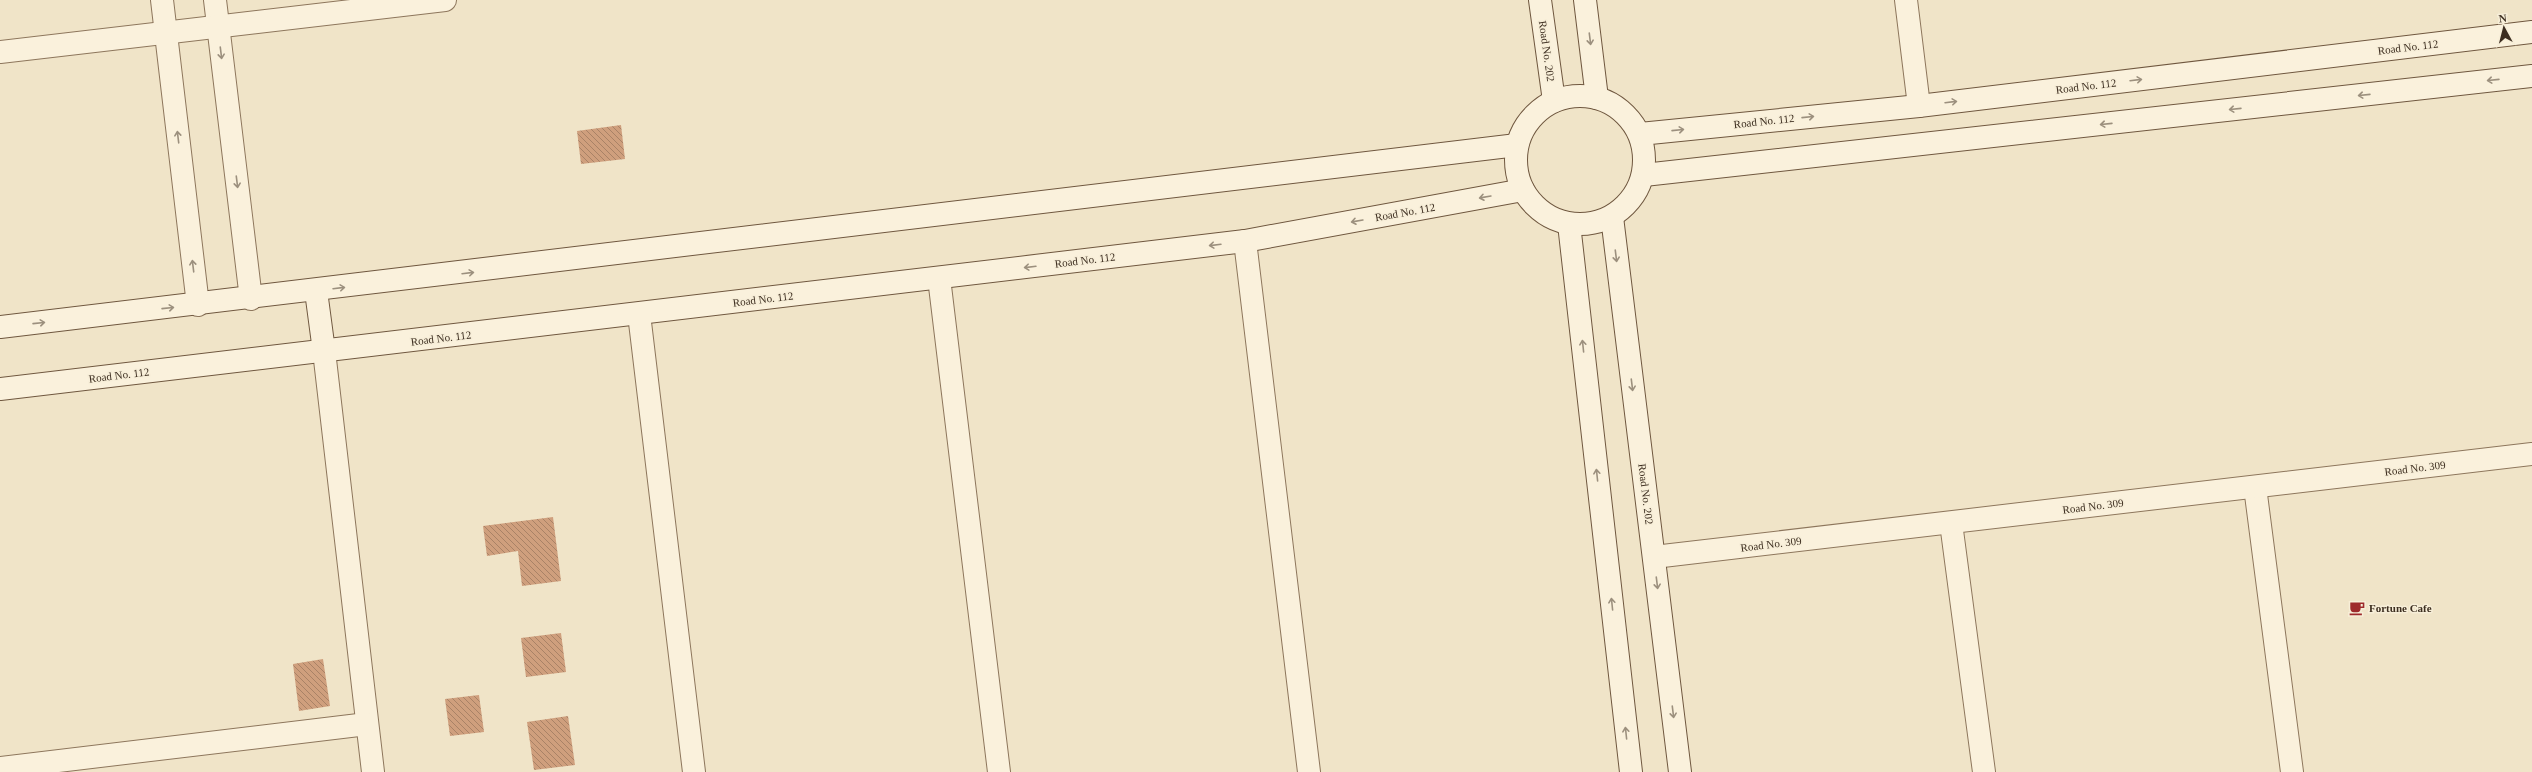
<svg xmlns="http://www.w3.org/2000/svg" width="2532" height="772" font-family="Georgia,serif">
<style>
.building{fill:url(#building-back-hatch)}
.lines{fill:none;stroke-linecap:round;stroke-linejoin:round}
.street-casing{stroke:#8d765c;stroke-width:24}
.secondary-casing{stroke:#6f573f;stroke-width:24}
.street{stroke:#faf1dc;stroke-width:22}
.secondary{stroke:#faf1dc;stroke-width:22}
.oneway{stroke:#9c907e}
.labels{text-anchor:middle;stroke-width:3;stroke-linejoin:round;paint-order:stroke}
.street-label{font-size:11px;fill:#3d2e20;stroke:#f7eed8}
.poi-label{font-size:11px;font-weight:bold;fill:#3d2e20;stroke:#f7eed8;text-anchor:start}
</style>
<defs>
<pattern id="building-back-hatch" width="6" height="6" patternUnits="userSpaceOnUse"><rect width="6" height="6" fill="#cf9f7d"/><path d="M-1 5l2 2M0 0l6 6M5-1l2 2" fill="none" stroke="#a98266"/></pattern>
</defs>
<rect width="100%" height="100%" fill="#f0e4c8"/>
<g class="building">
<path d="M621 125 625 159 581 164 577 131Z"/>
<path d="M553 517 561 581 522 586 518 551 487 556 483 526Z"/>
<path d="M561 633 566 672 526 677 521 638Z"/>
<path d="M323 659 330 706 299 711 293 664Z"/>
<path d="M479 695 484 732 450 736 445 699Z"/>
<path d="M568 716 575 765 534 770 527 722Z"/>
</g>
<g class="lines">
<defs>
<g id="street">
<path d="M162 0 198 305"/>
<path d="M215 0 251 299"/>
<path d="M1906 0 1919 106"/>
<path d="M0 52 445 0"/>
<path d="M1245 241 1309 772"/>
<path d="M939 278 999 772"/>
<path d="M639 314 694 772"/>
<path d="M324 351 373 772"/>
<path d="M2255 487 2292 772"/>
<path d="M1951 523 1984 772"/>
<path d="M1654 557 2532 454"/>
<path d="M0 768 367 724"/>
</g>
<g id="secondary">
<path d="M1540 0 1554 101"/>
<path d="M1585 0 1597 98"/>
<circle cx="1580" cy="160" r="64"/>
<path d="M1640 134 1919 106 2532 32"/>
<path d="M1644 175 2532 76"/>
<path d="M1612 217 1680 772"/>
<path d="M1569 224 1631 772"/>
<path d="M316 291 324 351"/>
<path d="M0 327 1517 145"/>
<path d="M0 389 1245 241 1523 190"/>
</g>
</defs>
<use href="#street" class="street-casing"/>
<use href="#secondary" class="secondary-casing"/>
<use href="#street" class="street"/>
<use href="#secondary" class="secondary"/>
</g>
<defs><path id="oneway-shaft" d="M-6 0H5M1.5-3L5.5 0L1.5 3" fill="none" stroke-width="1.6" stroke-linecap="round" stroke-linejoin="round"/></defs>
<g class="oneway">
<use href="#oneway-shaft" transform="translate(1590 39) rotate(83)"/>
<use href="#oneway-shaft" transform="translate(221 53) rotate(83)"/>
<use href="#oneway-shaft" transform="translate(2136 80) rotate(-7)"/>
<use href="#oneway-shaft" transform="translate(2493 80) rotate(174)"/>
<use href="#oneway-shaft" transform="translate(2364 95) rotate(174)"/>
<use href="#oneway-shaft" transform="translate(1951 102) rotate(-7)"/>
<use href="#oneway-shaft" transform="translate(2235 109) rotate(174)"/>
<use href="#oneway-shaft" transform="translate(1808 117) rotate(-6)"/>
<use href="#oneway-shaft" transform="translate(2106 124) rotate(174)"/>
<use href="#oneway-shaft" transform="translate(1678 130) rotate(-6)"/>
<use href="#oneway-shaft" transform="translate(178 137) rotate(-97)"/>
<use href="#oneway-shaft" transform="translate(237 182) rotate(83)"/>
<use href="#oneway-shaft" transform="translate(1485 197) rotate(170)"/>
<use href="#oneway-shaft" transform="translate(1357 221) rotate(170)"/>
<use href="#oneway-shaft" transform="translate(1215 245) rotate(173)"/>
<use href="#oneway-shaft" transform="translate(1616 256) rotate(83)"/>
<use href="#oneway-shaft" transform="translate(193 266) rotate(-97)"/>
<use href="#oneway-shaft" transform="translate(1030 267) rotate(173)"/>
<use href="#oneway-shaft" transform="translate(468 273) rotate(-7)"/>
<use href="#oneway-shaft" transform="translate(339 288) rotate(-7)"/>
<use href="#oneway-shaft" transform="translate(168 308) rotate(-6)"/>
<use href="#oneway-shaft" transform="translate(39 323) rotate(-6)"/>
<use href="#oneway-shaft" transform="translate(1583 346) rotate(-96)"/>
<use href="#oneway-shaft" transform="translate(1632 385) rotate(83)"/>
<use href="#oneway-shaft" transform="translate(1597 475) rotate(-96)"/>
<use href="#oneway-shaft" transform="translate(1657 583) rotate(83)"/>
<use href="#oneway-shaft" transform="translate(1612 604) rotate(-96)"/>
<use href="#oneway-shaft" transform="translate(1673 712) rotate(83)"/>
<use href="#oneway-shaft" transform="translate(1626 733) rotate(-96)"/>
</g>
<defs>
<symbol id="cafe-bare" viewBox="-9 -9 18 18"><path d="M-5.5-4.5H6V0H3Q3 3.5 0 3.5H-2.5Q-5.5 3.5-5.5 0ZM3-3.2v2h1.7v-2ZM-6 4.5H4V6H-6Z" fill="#9e2a2b" stroke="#f7eed8" stroke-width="2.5" paint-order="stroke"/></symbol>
</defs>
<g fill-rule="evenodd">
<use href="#cafe-bare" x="2346" y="597" width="22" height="22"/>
</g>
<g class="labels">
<g class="street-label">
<text transform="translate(2408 47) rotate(-7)" y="4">Road No. 112</text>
<text transform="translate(1547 51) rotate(82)" y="4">Road No. 202</text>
<text transform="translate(2086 86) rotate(-7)" y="4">Road No. 112</text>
<text transform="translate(1764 121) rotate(-6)" y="4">Road No. 112</text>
<text transform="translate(1405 212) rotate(-10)" y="4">Road No. 112</text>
<text transform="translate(1085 260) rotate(-7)" y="4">Road No. 112</text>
<text transform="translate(763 299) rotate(-7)" y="4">Road No. 112</text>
<text transform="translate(441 338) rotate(-7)" y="4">Road No. 112</text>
<text transform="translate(119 375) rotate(-7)" y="4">Road No. 112</text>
<text transform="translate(2415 468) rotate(-7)" y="4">Road No. 309</text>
<text transform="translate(1646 494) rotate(83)" y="4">Road No. 202</text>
<text transform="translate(2093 506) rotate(-7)" y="4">Road No. 309</text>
<text transform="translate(1771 544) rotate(-7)" y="4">Road No. 309</text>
</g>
<g class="poi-label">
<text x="2369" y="612">Fortune Cafe</text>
</g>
</g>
<g transform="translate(2504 28) rotate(353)" stroke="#f7eed8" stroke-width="3" paint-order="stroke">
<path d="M0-3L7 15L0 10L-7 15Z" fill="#3d2e20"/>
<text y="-6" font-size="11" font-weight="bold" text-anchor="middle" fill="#3d2e20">N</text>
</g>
</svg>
